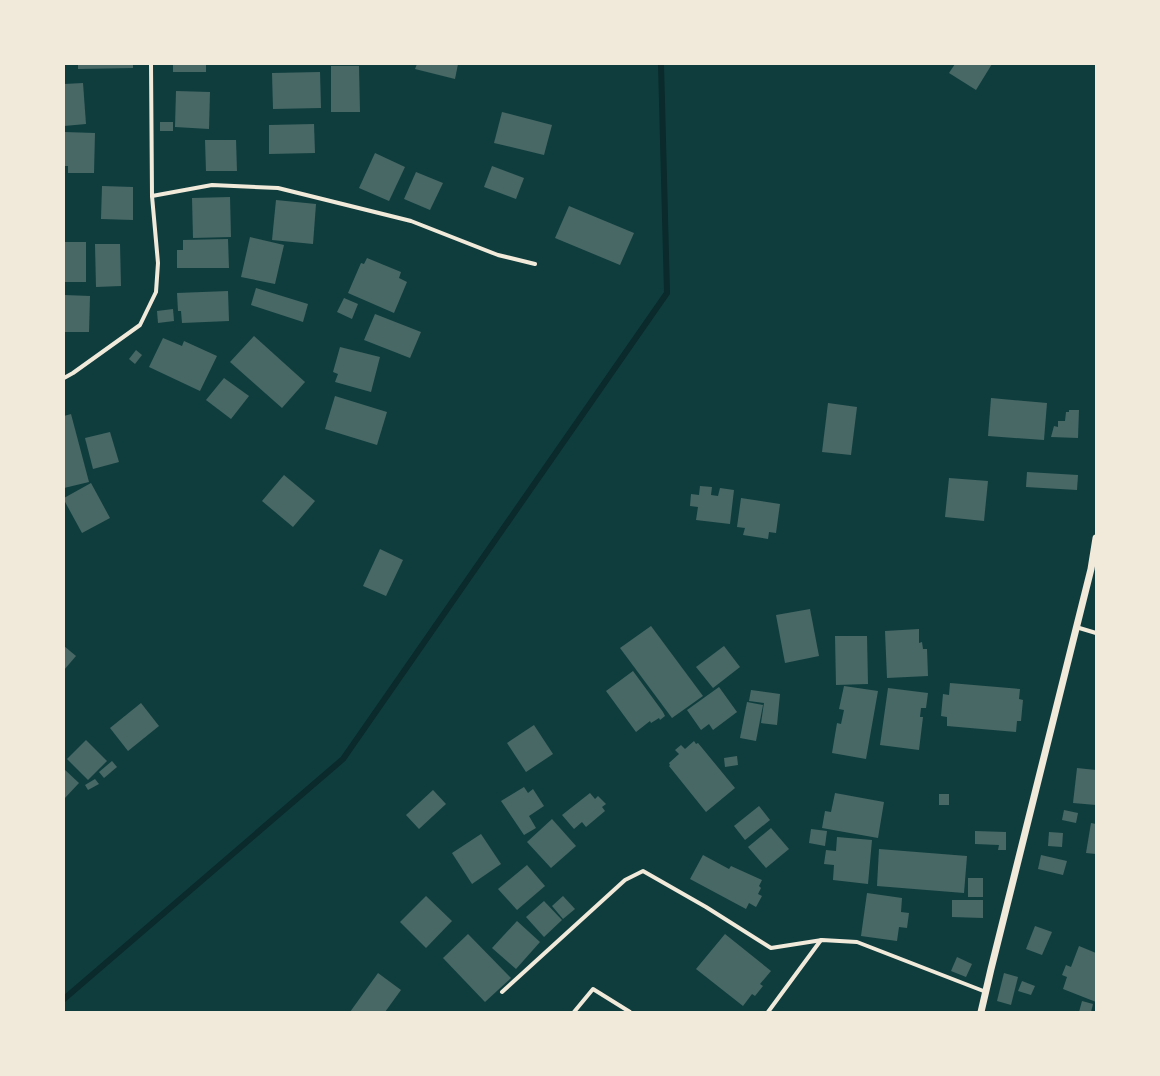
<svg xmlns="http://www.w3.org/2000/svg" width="1160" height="1076" font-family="Raleway,sans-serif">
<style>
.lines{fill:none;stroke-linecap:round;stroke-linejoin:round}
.stream{stroke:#0a2a2b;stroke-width:6}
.building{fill:#486865}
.minor{stroke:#f1e9da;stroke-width:4}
.tertiary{stroke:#f1e9da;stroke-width:7}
</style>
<rect width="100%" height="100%" fill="#0f3d3e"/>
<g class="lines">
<path class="stream" d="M64 999 343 759 667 293 661 64"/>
</g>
<g class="building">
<path d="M78 64H133V68L78 69Z"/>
<rect x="173" y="64" width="33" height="8"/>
<path d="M417 64H458L455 79 415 69Z"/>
<path d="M955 64H992L976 90 949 73Z"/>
<path d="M331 66H359L360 112H331Z"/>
<path d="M320 72 321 108 273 109 272 73Z"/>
<path d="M83 83 86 124 64 126V84Z"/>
<path d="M176 91 210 92 209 129 175 127Z"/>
<path d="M502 112 552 125 544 155 494 143Z"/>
<rect x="160" y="122" width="13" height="9"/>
<path d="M314 124 315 153 269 154V125Z"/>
<path d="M64 132 95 133 94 173H68V166H64Z"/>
<path d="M205 140H236L237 171H206Z"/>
<path d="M375 153 405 167 389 201 359 188Z"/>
<path d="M492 166 524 178 516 199 484 187Z"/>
<path d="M416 172 443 183 430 210 404 199Z"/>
<path d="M102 186 133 187V220L101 219Z"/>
<path d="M230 197 231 237 193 238 192 198Z"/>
<path d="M276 200 316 204 313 244 272 240Z"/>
<path d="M569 206 634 233 620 265 555 238Z"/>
<path d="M250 237 284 245 275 284 241 277Z"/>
<path d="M228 239 229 268H177V250H183V240Z"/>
<rect x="64" y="242" width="22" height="40"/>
<path d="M95 244H120L121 286 96 287Z"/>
<path d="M367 258 401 272 399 278 407 282 394 313 348 293 361 263 364 264Z"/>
<path d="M256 288 308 304 303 322 251 305Z"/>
<path d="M228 291 229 321 182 323 181 311H178L177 293Z"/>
<path d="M64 295 90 296 89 332H64Z"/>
<path d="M344 298 358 304 352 319 337 312Z"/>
<path d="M173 309 174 321 158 323 157 311Z"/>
<path d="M375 314 421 332 410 358 364 340Z"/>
<path d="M254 336 305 382 282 408 230 362Z"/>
<path d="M163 338 182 346 184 341 217 356 200 391 149 367Z"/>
<path d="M340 347 380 357 371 392 335 382 338 374 333 372Z"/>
<path d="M136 350 142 355 135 364 129 359Z"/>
<path d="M224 378 249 396 231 419 206 400Z"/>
<path d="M335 396 387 412 377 445 325 429Z"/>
<path d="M991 398 1047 403 1044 440 988 436Z"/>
<path d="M828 403 857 407 851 455 822 452Z"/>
<path d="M1069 410H1079L1078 438 1051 437 1054 426 1058 427V421H1065L1066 412H1069Z"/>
<path d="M71 414 89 482 64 488V416Z"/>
<path d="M110 432 119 462 93 469 85 438Z"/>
<path d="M1027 472 1078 475 1077 490 1026 487Z"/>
<path d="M284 475 315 501 293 527 262 501Z"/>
<path d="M949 478 988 481 984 521 945 517Z"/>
<path d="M91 483 110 518 82 533 64 500V498Z"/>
<path d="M700 486 712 487 711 495 718 496 720 488 734 490 730 524 696 520 698 507 690 506 691 494 699 495Z"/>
<path d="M741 498 780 504 776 533 769 532 768 539 743 535 745 528 737 527Z"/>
<path d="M380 549 403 560 386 596 363 586Z"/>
<path d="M810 609 819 656 785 663 776 615Z"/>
<path d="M651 626 703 696 672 718 620 648Z"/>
<path d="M919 629V643L922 642 923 649H927L928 676 887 678 885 631Z"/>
<path d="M835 636H867L868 684 836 685Z"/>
<path d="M64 646 76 656 64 670Z"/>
<path d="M724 646 740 667 713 688 696 667Z"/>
<path d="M633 671 663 712 665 716 660 720 659 718 651 723 650 721 636 732 606 691Z"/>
<path d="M950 683 1020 689 1019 699 1023 700 1021 721H1017L1016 732 947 726V717L941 716 943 694 949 695Z"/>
<path d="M844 686 878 691 866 759 832 753 837 723 841 724 844 710 839 709Z"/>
<path d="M719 687 737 712 713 730 709 724 701 730 687 710Z"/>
<path d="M888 688 928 693 926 708H921L920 717H923L919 750 880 745Z"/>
<path d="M751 690 780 694 777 725 761 723 764 703 749 701Z"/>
<path d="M747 702 763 705 756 741 740 738Z"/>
<path d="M141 703 159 726 128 751 110 728Z"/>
<path d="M534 725 553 754 526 772 507 743Z"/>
<path d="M86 740 107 761 88 780 67 759Z"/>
<path d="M694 741 696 744 698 743 735 788 706 812 669 766 670 765 669 763 679 754 675 750 681 745 685 749Z"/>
<path d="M737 756 738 765 725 767 724 758Z"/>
<path d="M112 761 117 767 104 778 99 772Z"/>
<path d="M1077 768 1096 770V805L1073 803Z"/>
<path d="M64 769 79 783 64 799Z"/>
<path d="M95 779 99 784 88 790 85 785Z"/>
<path d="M524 787 528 793 533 789 544 806 529 816 536 828 524 835 501 801Z"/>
<path d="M433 790 446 804 419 829 406 815Z"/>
<path d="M590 793 595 799 598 796 606 804 602 807 605 811 586 827 582 822 574 829 562 815Z"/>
<path d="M835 793 884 802 878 838 822 828 825 811 831 812Z"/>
<rect x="939" y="794" width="10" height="11"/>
<path d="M759 806 770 820 745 840 734 826Z"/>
<path d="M1064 810 1078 813 1076 823 1062 820Z"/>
<path d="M552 819 576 846 551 868 527 842Z"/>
<path d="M1091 823 1096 824V854L1086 853Z"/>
<path d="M771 828 789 849 766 868 748 847Z"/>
<path d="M811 829 827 831 825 846 809 843Z"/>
<path d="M975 831 1006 832V850H998L999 845 975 844Z"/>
<path d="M1049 832 1063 833 1062 847 1048 846Z"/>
<path d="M481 834 501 864 472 884 452 853Z"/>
<path d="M837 837 872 840 868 884 833 880 834 865 824 864 826 850 836 851Z"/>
<path d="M879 849 967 856 964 893 877 886Z"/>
<path d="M703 855 729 869 731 866 762 880 759 886 761 888 758 894 762 896 756 907 749 903 746 909 690 879Z"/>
<path d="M1041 855 1067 861 1063 875 1038 869Z"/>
<path d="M527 865 545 886 517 910 498 889Z"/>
<rect x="968" y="878" width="15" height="19"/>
<path d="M867 893 902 898 901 912 909 913 907 928 899 927 897 941 861 936Z"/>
<path d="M426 896 452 921 426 948 400 922Z"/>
<path d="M563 896 575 909 563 919 552 906Z"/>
<path d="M952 900H983V918L952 917Z"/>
<path d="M544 901 562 920 544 937 526 917Z"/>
<path d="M517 921 540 942 516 969 492 948Z"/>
<path d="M1035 926 1052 932 1042 955 1026 949Z"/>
<path d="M468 934 511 978 485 1002 443 958Z"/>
<path d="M725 934 771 971 760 984 763 986 755 996 752 994 743 1006 696 969Z"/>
<path d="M1079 946 1096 953V1002L1063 989 1067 977 1062 975 1066 965 1071 967Z"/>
<path d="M957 957 972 964 966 977 951 971Z"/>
<path d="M378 973 401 990 385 1012H350Z"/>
<path d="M1004 973 1018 977 1011 1005 997 1001Z"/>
<path d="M1022 981 1035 986 1031 995 1018 991Z"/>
<path d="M1082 1001 1093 1004 1091 1012H1079Z"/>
</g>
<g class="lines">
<g class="minor">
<path d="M152 196 212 185 278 188 411 221 498 255 535 264"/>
<path d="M64 378 73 373 140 325 156 292 158 263 152 196 151 64"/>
<path d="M1076 627 1096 633"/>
<path d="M502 992 625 880 643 871 706 907 771 948 822 940 857 942 986 992"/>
<path d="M574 1012 593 989 630 1012"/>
<path d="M768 1012 821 940"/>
</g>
<path class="tertiary" d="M981 1012 991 969 1091 569 1096 538"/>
</g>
<rect width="1160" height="1076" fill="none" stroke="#f1e9da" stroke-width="130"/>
</svg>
